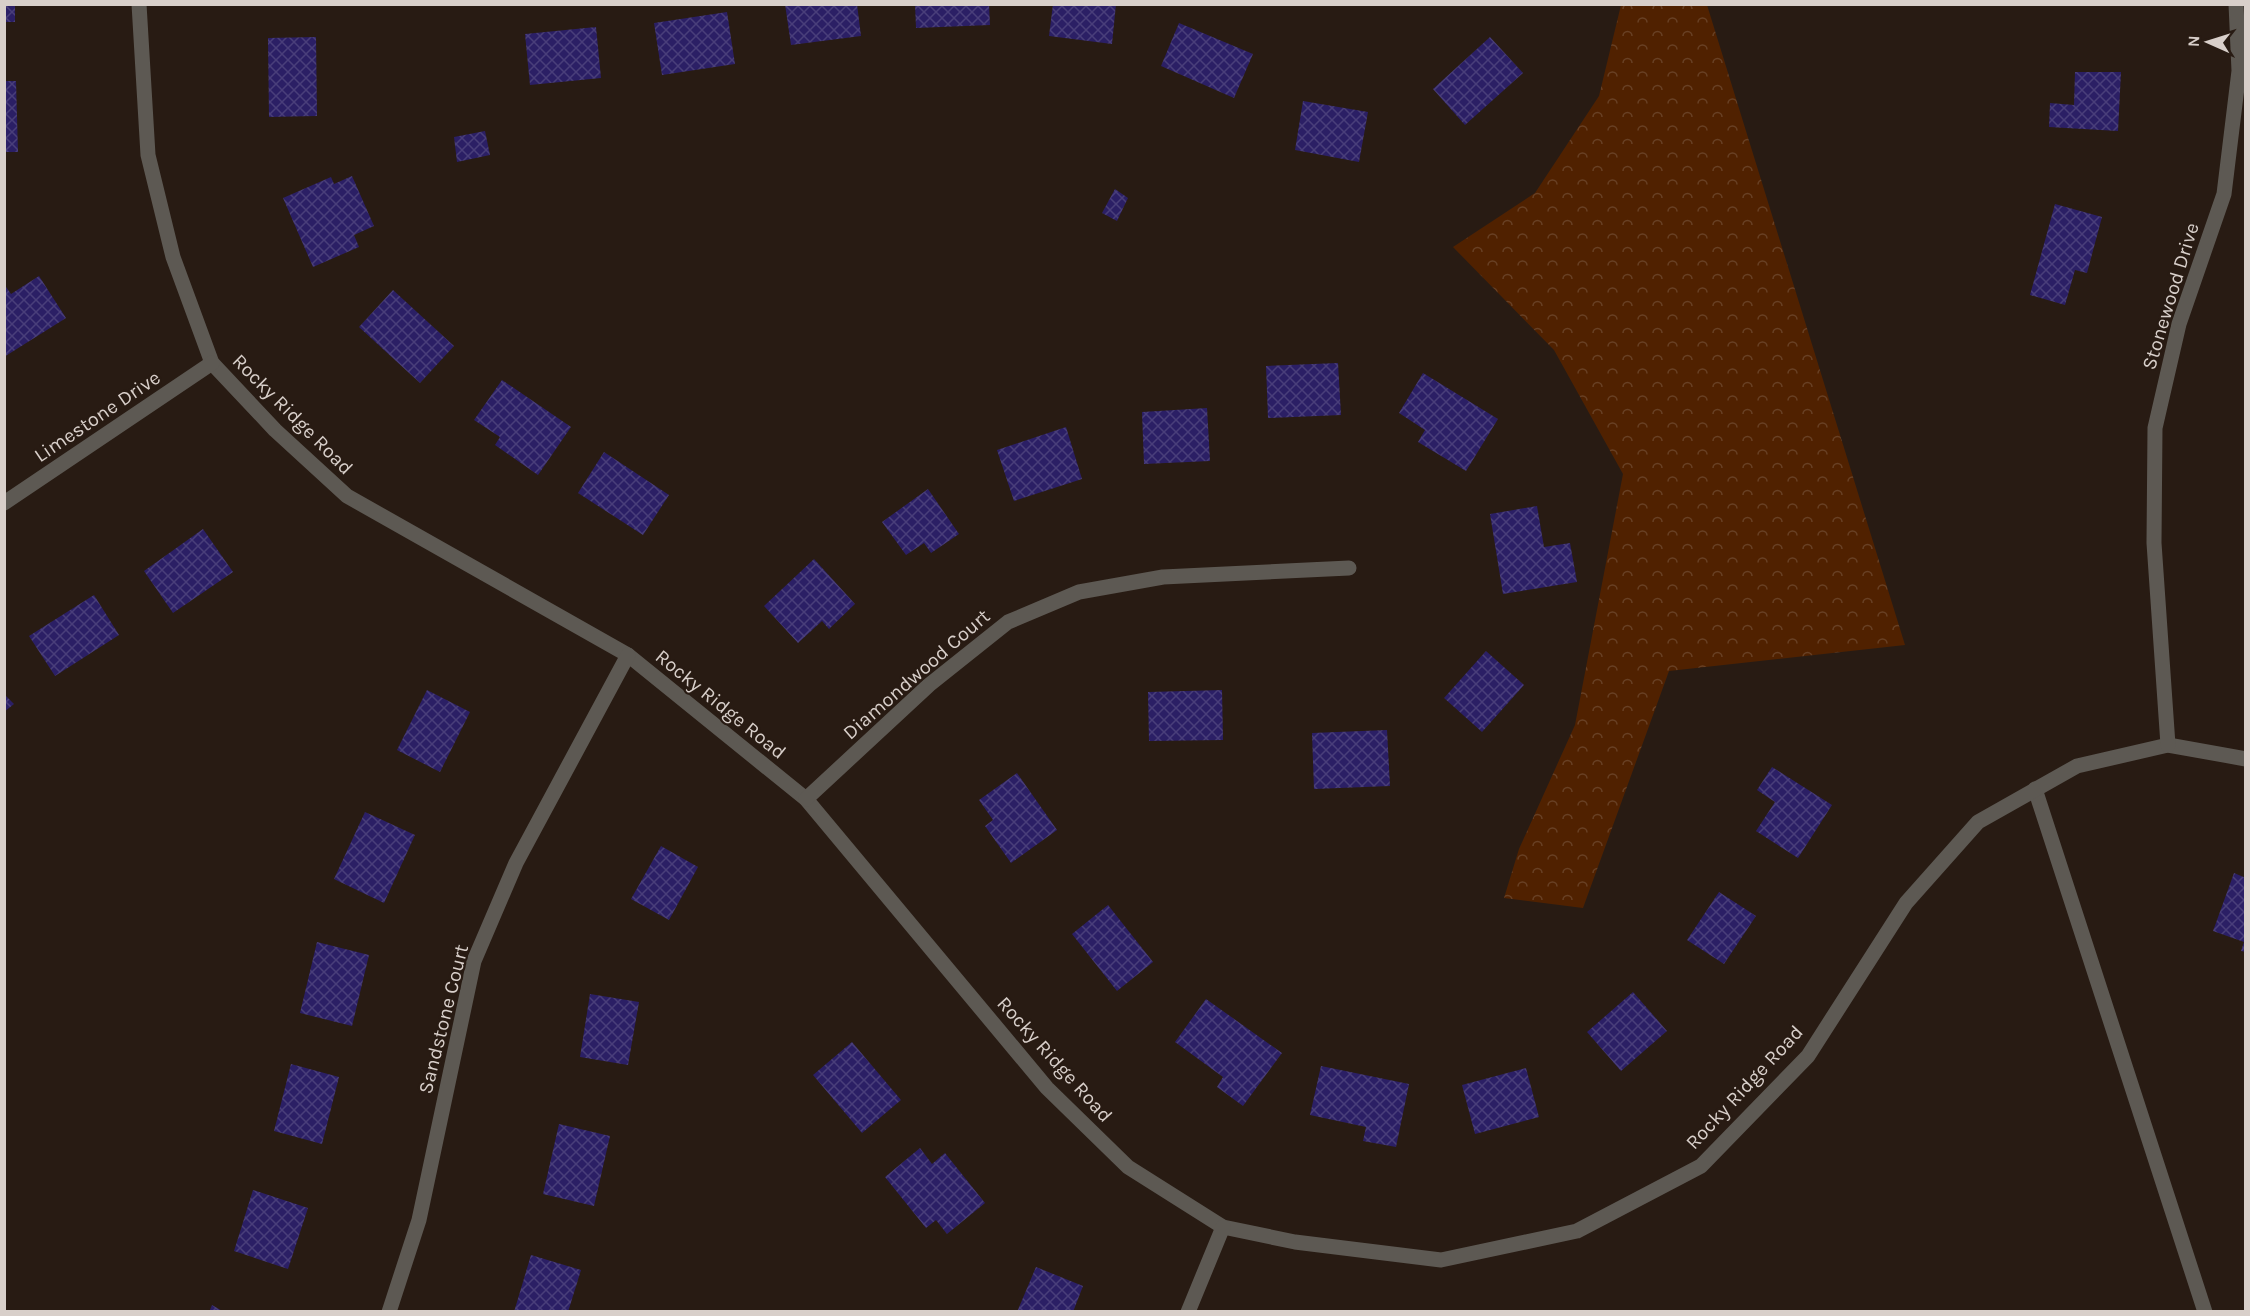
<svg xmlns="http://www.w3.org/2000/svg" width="2250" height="1316" font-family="Karla,sans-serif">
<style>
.forest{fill:url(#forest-crowns)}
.building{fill:url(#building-cross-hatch)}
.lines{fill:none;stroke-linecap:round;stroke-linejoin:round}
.lane{stroke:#5d5953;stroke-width:15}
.street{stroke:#5d5953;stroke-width:15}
.labels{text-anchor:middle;stroke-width:4.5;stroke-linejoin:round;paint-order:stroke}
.street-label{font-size:20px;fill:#d8cfca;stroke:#281b13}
</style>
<defs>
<pattern id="forest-crowns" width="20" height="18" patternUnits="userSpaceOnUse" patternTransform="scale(1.5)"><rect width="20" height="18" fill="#502100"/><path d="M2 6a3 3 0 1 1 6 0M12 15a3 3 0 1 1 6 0" fill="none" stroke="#684024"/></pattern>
<pattern id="building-cross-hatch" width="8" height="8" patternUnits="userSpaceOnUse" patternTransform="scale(1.5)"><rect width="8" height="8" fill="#2b1f65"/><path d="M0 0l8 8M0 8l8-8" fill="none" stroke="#493e7a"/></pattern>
</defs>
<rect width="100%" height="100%" fill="#281b13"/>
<path class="forest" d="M1621 5H1707L1905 645 1669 671 1583 908 1504 898 1519 849 1575 725 1623 474 1554 350 1453 247 1535 193 1599 96Z"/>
<g class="building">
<rect x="4" y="4" width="11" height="18"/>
<path d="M785 4H857L861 36 791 45Z"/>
<path d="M915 4H989L990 25 916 28Z"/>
<path d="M1053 4H1116L1112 44 1049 36Z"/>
<path d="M727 12 735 64 662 75 654 23Z"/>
<path d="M1179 23 1253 54 1234 98 1161 66Z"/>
<path d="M596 27 601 78 530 85 525 34Z"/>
<path d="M316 37 317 116 269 117 268 38Z"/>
<path d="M1490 37 1523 73 1465 125 1433 89Z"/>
<path d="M2075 72H2121L2118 131 2049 127 2050 103 2074 105Z"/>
<path d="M4 81H16L18 152H4Z"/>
<path d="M1303 101 1368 112 1359 162 1295 150Z"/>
<path d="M485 131 490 155 457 162 454 137Z"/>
<path d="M352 176 374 226 354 235 359 247 313 267 283 198 331 177 334 184Z"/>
<path d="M1115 189 1128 198 1117 221 1102 213Z"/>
<path d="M2055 204 2102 217 2087 273 2075 270 2065 305 2030 295Z"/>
<path d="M39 276 66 318 4 357V284L11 294Z"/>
<path d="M393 290 454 346 420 383 359 327Z"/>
<path d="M1338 363 1341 415 1268 418 1266 366Z"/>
<path d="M1423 373 1498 419 1466 471 1418 442 1425 430 1399 413Z"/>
<path d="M502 380 571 427 538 475 495 445 500 437 474 420Z"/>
<path d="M1207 408 1210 461 1144 464 1142 412Z"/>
<path d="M1066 427 1082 479 1014 501 997 450Z"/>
<path d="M604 452 669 495 643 535 578 493Z"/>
<path d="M928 489 959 534 931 553 924 543 906 555 882 522Z"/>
<path d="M1537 506 1544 547 1570 543 1577 582 1503 594 1490 514Z"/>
<path d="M203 529 233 572 173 613 144 571Z"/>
<path d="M814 559 855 604 829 629 822 621 798 643 764 606Z"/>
<path d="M94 595 119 635 55 676 29 636Z"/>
<path d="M1486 651 1524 685 1482 732 1444 698Z"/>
<path d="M427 690 470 712 440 772 397 750Z"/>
<path d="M1222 690 1223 740 1149 741 1148 692Z"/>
<path d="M4 694 14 704 4 712Z"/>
<path d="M1387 730 1390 786 1314 789 1312 733Z"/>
<path d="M1772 767 1832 805 1798 858 1756 831 1775 802 1757 790Z"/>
<path d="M1017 773 1057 830 1011 863 985 826 993 820 979 800Z"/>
<path d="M365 812 415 835 384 903 334 879Z"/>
<path d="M661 846 698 867 669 920 631 899Z"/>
<path d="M2234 873 2246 878V952L2241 951 2244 942 2213 931Z"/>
<path d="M1719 892 1756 916 1724 964 1687 940Z"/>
<path d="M1108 905 1153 962 1117 991 1072 934Z"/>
<path d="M317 942 369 955 352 1026 300 1013Z"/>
<path d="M1633 992 1667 1031 1621 1071 1587 1032Z"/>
<path d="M590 994 639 1002 628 1065 580 1057Z"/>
<path d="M1206 999 1282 1053 1243 1106 1217 1087 1223 1077 1175 1042Z"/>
<path d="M852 1042 901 1100 862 1133 813 1075Z"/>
<path d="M291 1064 339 1077 322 1144 274 1131Z"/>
<path d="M1321 1066 1409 1084 1396 1147 1363 1141 1366 1127 1310 1115Z"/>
<path d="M1526 1068 1539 1117 1475 1134 1462 1085Z"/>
<path d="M559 1124 610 1136 594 1206 543 1194Z"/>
<path d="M920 1148 932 1164 945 1153 985 1203 947 1234 936 1220 926 1228 885 1177Z"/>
<path d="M253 1190 308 1208 288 1269 234 1251Z"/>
<path d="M531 1255 581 1270 568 1312H514Z"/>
<path d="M1036 1267 1083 1286 1073 1312H1017Z"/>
<path d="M212 1305 224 1312H209Z"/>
</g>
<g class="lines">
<path class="lane" d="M2035 789 2205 1312"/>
<g class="street">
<path d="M139 4 148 155 173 257 212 363 275 430 347 496 628 655 806 799 1047 1088 1128 1167 1223 1227 1295 1242 1441 1260 1577 1231 1701 1166 1808 1056 1906 903 1978 822 2077 766 2168 745 2246 759"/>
<path d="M4 503 212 363"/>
<path d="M2168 745 2154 543 2155 428 2179 324 2224 194 2239 71 2236 4"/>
<path d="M806 799 929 685 1008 622 1079 592 1163 577 1349 568"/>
<path d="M389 1312 419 1220 474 961 516 863 628 655"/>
<path d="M1188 1312 1223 1227"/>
</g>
</g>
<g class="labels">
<g class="street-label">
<text transform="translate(2170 296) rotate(-73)" y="7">Stonewood Drive</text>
<text transform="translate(293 414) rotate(45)" y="7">Rocky Ridge Road</text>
<text transform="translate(97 416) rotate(-34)" y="7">Limestone Drive</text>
<text transform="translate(916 674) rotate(-41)" y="7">Diamondwood Court</text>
<text transform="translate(721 704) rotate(39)" y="7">Rocky Ridge Road</text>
<text transform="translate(443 1019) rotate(-76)" y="7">Sandstone Court</text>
<text transform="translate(1055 1059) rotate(48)" y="7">Rocky Ridge Road</text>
<text transform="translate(1744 1087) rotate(-47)" y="7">Rocky Ridge Road</text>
</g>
</g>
<rect width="2250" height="1316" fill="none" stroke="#d8cfca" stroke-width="12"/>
<g transform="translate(2208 42) rotate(273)" stroke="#281b13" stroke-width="4.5" paint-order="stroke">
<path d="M0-4.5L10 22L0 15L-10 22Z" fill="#d8cfca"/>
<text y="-9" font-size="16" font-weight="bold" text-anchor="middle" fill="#d8cfca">N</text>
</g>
</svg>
